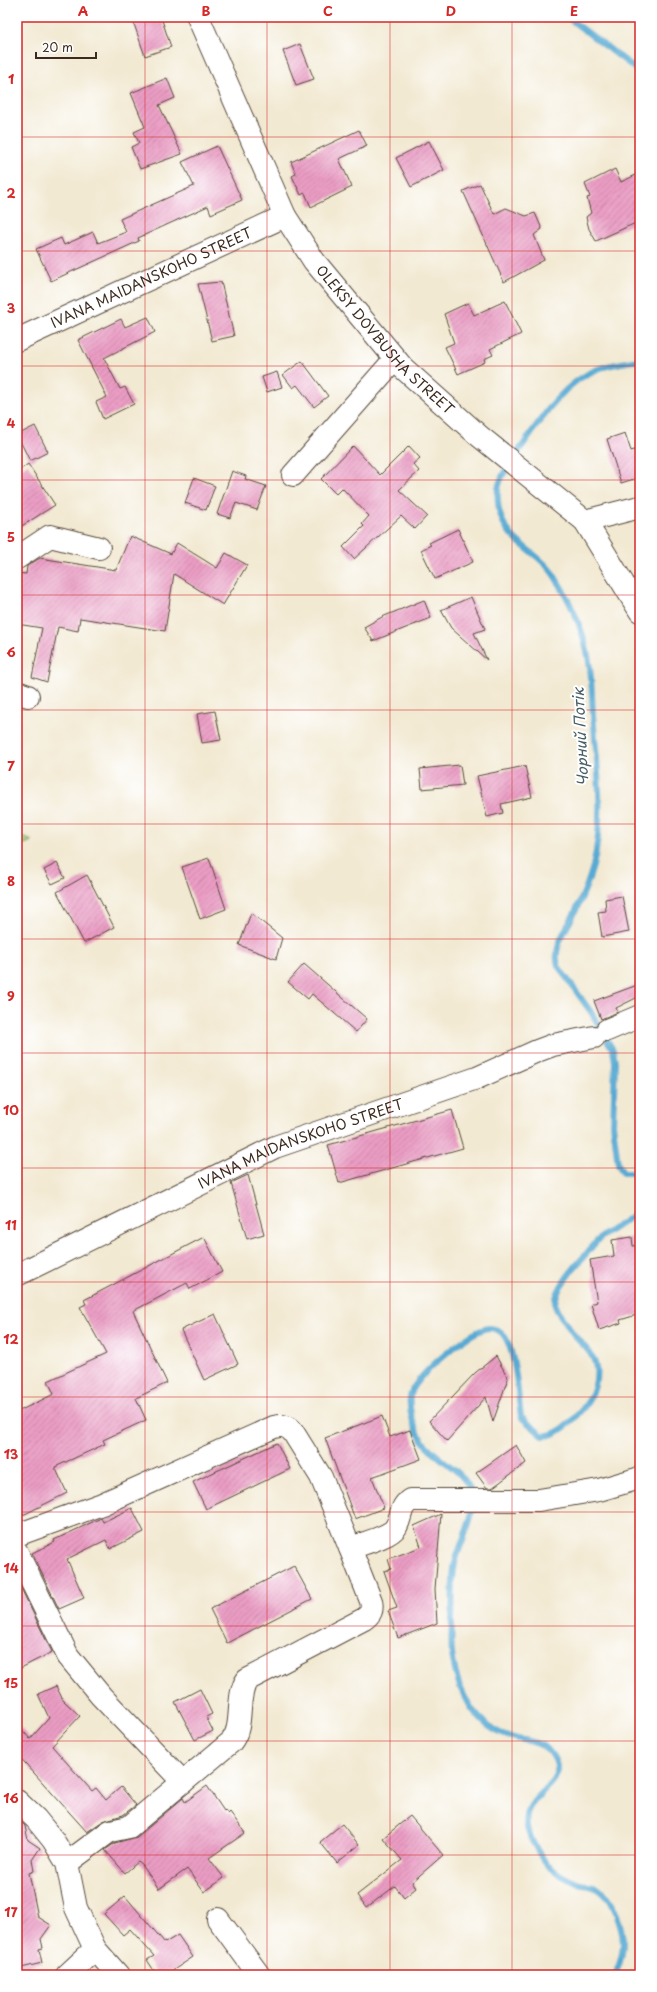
<svg xmlns="http://www.w3.org/2000/svg" width="657" height="1992" font-family="'Playpen Sans',sans-serif">
<style>
.cemetery{fill:url(#cemetery-stones);stroke:#6c7e50}
.lines{fill:none;stroke-linecap:round;stroke-linejoin:round}
.stream{stroke:#59aad3;stroke-width:6}
.building{fill:url(#building-hatch)}
.minor-casing{stroke:#564739;stroke-width:24}
.minor{stroke:#fff;stroke-width:22}
.grid{fill:none;stroke:#d62828;stroke-width:1;stroke-opacity:0.55}
.labels{text-anchor:middle;stroke-width:4;stroke-linejoin:round;paint-order:stroke}
.street-label{font-size:14px;fill:#3b2a1e;stroke:#fff}
.water-label{font-size:15px;font-style:italic;fill:#475d66;stroke:#fff}
.neatline{fill:none;stroke:#d62828;stroke-width:1.5}
.grid-label{font-size:13px;text-anchor:middle;font-weight:bold;fill:#d62828}
</style>
<defs>
<pattern id="cemetery-stones" width="16" height="16" patternUnits="userSpaceOnUse"><rect width="16" height="16" fill="#9dd283"/><path d="M2 7V4a2 2 0 0 1 4 0v3zM10 15v-3a2 2 0 0 1 4 0v3z" fill="#88b471"/></pattern>
<pattern id="building-hatch" width="6" height="6" patternUnits="userSpaceOnUse"><rect width="6" height="6" fill="#eb9dc5"/><path d="M-1 1l2-2M0 6l6-6M5 7l2-2" fill="none" stroke="#c0809f"/></pattern>
</defs>
<rect width="100%" height="100%" fill="#fff"/>
<filter id="ink" filterUnits="userSpaceOnUse"><feTurbulence type="fractalNoise" baseFrequency=".025" numOctaves="2"/><feDisplacementMap in="SourceGraphic" scale="8" xChannelSelector="R" yChannelSelector="G"/><feConvolveMatrix kernelMatrix="1 2 1 2 8 2 1 2 1" color-interpolation-filters="sRGB"/></filter>
<filter id="wash" filterUnits="userSpaceOnUse"><feTurbulence type="fractalNoise" baseFrequency=".012" numOctaves="4" result="noise"/><feDisplacementMap in="SourceGraphic" scale="16" xChannelSelector="R" yChannelSelector="G"/><feGaussianBlur stdDeviation="0.9" result="paint"/><feColorMatrix in="noise" values="0 0 0 0 0 0 0 0 0 0 0 0 0 0 0 0 0 1.4 0 .05"/><feComposite in="paint" operator="in"/></filter>
<g filter="url(#wash)">
<rect width="100%" height="100%" fill="#f2e9d2"/>
<path class="cemetery" d="M17 834 32 841 17 847Z"/>
<g class="lines">
<g class="stream">
<path d="M567 17 640 72"/>
<path d="M640 360C626 362 611 364 598 369 564 382 542 417 523 445 514 457 503 471 499 485 496 493 498 502 499 510 507 545 537 549 554 575 571 602 586 636 590 668 592 683 592 699 593 715 597 764 605 817 593 866 589 880 583 896 576 910 568 928 552 945 558 966L591 1012 613 1050 615 1062 613 1124 618 1164 623 1173H640"/>
<path d="M615 1975C618 1968 621 1960 622 1953 626 1934 614 1895 596 1887 590 1884 584 1885 578 1883 552 1874 541 1860 530 1836 510 1791 579 1789 550 1752 541 1741 524 1741 511 1737 477 1728 458 1693 453 1660 450 1647 452 1633 452 1619 453 1602 452 1584 454 1568 458 1544 476 1520 472 1496 468 1475 446 1464 432 1451 418 1439 408 1416 410 1397 412 1378 470 1330 488 1328 492 1328 497 1329 501 1332 516 1346 518 1396 521 1417L543 1436C558 1435 569 1425 578 1414 593 1399 604 1373 590 1353 586 1347 580 1343 576 1337 571 1332 568 1325 564 1320 560 1315 555 1310 555 1304 555 1285 586 1255 597 1241L604 1235 640 1211"/>
</g>
</g>
<g id="blocks">
<g class="building">
<path d="M144 17H161L171 47 145 56 133 21Z"/>
<path d="M300 44 314 79 296 85 283 51Z"/>
<path d="M167 78 175 98 159 105 182 154 140 169 131 147 139 143 134 132 145 127 131 93Z"/>
<path d="M359 130 367 146 339 159 352 187 311 207 305 193 301 195 292 176 296 174 291 162Z"/>
<path d="M429 141 444 170 411 187 396 158Z"/>
<path d="M217 146 242 200 211 214 208 206 138 238 139 241 51 281 36 249 61 238 64 245 93 232 98 243 126 232 120 219 194 186 182 162Z"/>
<path d="M615 169 621 182 640 173V221L596 241 589 229 586 217 591 213 587 198 590 197 585 184Z"/>
<path d="M480 184 494 214 506 208 526 216 535 213 542 229 534 235 544 260 504 282 463 191Z"/>
<path d="M221 282 234 336 212 341 198 284Z"/>
<path d="M505 301 521 334 490 349 493 355 484 359 485 362 458 374 445 347 454 343 444 314 468 303 474 315Z"/>
<path d="M148 317 155 332 104 358 120 389 125 387 134 404 103 419 96 402 107 397 78 340 121 319 125 327Z"/>
<path d="M302 361 328 396 314 407 297 385 293 388 283 375Z"/>
<path d="M277 372 282 387 267 392 262 377Z"/>
<path d="M35 426 48 452 30 461 17 435Z"/>
<path d="M625 433 631 451 640 448V477L621 483 607 439Z"/>
<path d="M353 446 380 475 409 446 420 458 413 464 419 471 399 490 427 516 415 529 401 516 354 559 343 547 364 526 362 524 369 516 342 488 336 494 321 479Z"/>
<path d="M28 464 55 505 17 529V472Z"/>
<path d="M232 471 246 476 245 479 266 486 257 510 236 503 230 518 217 514Z"/>
<path d="M194 478 215 486 206 510 185 503Z"/>
<path d="M458 529 473 562 435 579 421 550 431 545 429 543Z"/>
<path d="M130 536 171 554 177 543 217 568 226 553 247 565 223 605 174 574 165 631 80 618 78 631 58 627 47 682 32 677 42 628 17 624V573L26 574 27 566 40 558 116 570Z"/>
<path d="M471 597 485 629 474 633 487 660 451 628 441 610Z"/>
<path d="M424 600 431 618 373 641 364 627 382 617Z"/>
<path d="M215 711 221 740 202 743 197 714Z"/>
<path d="M460 765 463 785 422 789 420 769Z"/>
<path d="M525 766 532 797 501 804 503 813 487 817 477 776Z"/>
<path d="M209 858 226 909 200 919 182 867Z"/>
<path d="M57 863 65 878 52 884 44 870Z"/>
<path d="M87 875 114 927 84 943 57 892Z"/>
<path d="M622 896 629 932 602 937 598 912 606 911 605 899Z"/>
<path d="M251 913 282 938 276 959 239 945Z"/>
<path d="M304 964 367 1019 356 1032 312 994 308 999 288 982Z"/>
<path d="M640 984V996L616 1008 618 1012 601 1019 594 1001Z"/>
<path d="M452 1110 463 1148 339 1183 328 1145Z"/>
<path d="M248 1175 264 1234 247 1239 231 1183Z"/>
<path d="M204 1237 222 1272 190 1289 187 1283 133 1311 167 1383 136 1398 146 1420 103 1440 105 1444 55 1467 67 1493 17 1518V1412L54 1394 48 1381 106 1354 80 1307 86 1304 84 1300Z"/>
<path d="M632 1237 633 1246 640 1245V1314L620 1320 621 1323 599 1330 591 1304 597 1302 590 1260 614 1256 612 1240Z"/>
<path d="M215 1314 238 1364 204 1380 181 1330Z"/>
<path d="M496 1356 508 1378 493 1422 486 1397 447 1441 429 1421 475 1373Z"/>
<path d="M382 1416 390 1437 410 1430 421 1459 372 1477 384 1508 355 1519 325 1438Z"/>
<path d="M277 1443 290 1469 206 1509 193 1482Z"/>
<path d="M516 1445 526 1463 492 1488H487L476 1473Z"/>
<path d="M132 1508 144 1532 110 1549 106 1540 67 1559 84 1598 59 1609 32 1553 55 1542 54 1540 101 1518 103 1522Z"/>
<path d="M441 1514 435 1589 437 1623 398 1638 388 1611 397 1608 384 1571 391 1569 388 1559 421 1547 414 1526Z"/>
<path d="M294 1566 312 1599 227 1643 210 1609Z"/>
<path d="M17 1580 52 1652 17 1670Z"/>
<path d="M56 1686 63 1700 80 1716 52 1746 92 1791 96 1788 106 1800 121 1787 136 1805 123 1815 103 1821 87 1832 17 1754V1724L30 1739 49 1718 38 1694Z"/>
<path d="M200 1689 212 1714 206 1717 213 1731 195 1740 175 1702Z"/>
<path d="M207 1786 224 1811 225 1810 228 1814 230 1812 245 1833 209 1858 224 1878 204 1892 187 1869 159 1889 142 1865 138 1862 125 1873 105 1850 115 1843 137 1837 183 1798 185 1802Z"/>
<path d="M410 1816 443 1855 412 1882 416 1888 404 1898 395 1886 366 1908 357 1895 402 1860 383 1838Z"/>
<path d="M21 1822 25 1826 28 1840 40 1848 32 1860 34 1871 29 1873 38 1917 51 1925 41 1939 43 1948 39 1949 42 1963 17 1969V1823Z"/>
<path d="M342 1824 359 1845 337 1863 320 1842Z"/>
<path d="M125 1896 165 1943 178 1935 193 1957 166 1975H157L147 1960 154 1956 130 1929 123 1935 104 1914Z"/>
</g>
</g>
</g>
<g filter="url(#ink)">
<use href="#blocks" fill-opacity="0" stroke="#564739" stroke-width="1"/>
<g class="lines">
<defs>
<g id="minor">
<path id="s1" d="M198 17 285 216 314 261 403 368 478 435 585 521 640 611"/>
<path id="s2" d="M17 340 285 216"/>
<path d="M293 475 395 359"/>
<path d="M585 521 640 507"/>
<path d="M17 558 50 536 99 548"/>
<path d="M17 692 28 696"/>
<path d="M607 1030 640 1016"/>
<path id="s3" d="M17 1275 275 1147 477 1078 537 1051 553 1045 594 1037"/>
<path d="M17 1535 102 1504 274 1427C283 1425 287 1426 293 1432L321 1477 350 1548"/>
<path d="M17 1552 68 1656 101 1696 183 1782"/>
<path d="M17 1801 36 1819 53 1840 67 1863 76 1908 95 1949 67 1975"/>
<path d="M67 1863 110 1831 129 1827 231 1742C245 1726 235 1697 247 1680L364 1619C371 1614 373 1610 371 1601L350 1548C361 1544 390 1537 396 1527 402 1517 399 1508 410 1500H539L599 1490 640 1478"/>
<path d="M218 1919 259 1975"/>
<path d="M95 1949 118 1975"/>
</g>
</defs>
<use href="#minor" class="minor-casing"/>
<use href="#minor" class="minor"/>
</g>
</g>
<path class="grid" d="M145 17V1975M267 17V1975M390 17V1975M512 17V1975M17 137H640M17 251H640M17 366H640M17 480H640M17 595H640M17 710H640M17 824H640M17 939H640M17 1053H640M17 1168H640M17 1282H640M17 1397H640M17 1512H640M17 1626H640M17 1741H640M17 1855H640"/>
<g class="labels">
<g class="street-label">
<text dy="5" stroke="none"><textPath href="#s2" startOffset="148">IVANA MAIDANSKOHO STREET</textPath></text>
<text dy="5" stroke="none"><textPath href="#s1" startOffset="377">OLEKSY DOVBUSHA STREET</textPath></text>
<text dy="5" stroke="none"><textPath href="#s3" startOffset="313">IVANA MAIDANSKOHO STREET</textPath></text>
</g>
<g class="water-label">
<text transform="translate(581 737) rotate(-93)" y="5">Чорний Потік</text>
</g>
</g>
<rect width="657" height="1992" fill="none" stroke="#fff" stroke-width="44"/>
<path d="M36 52v6h60v-6" fill="none" stroke="#3b2a1e" stroke-width="2"/>
<text x="42" y="52" font-size="12" fill="#3b2a1e" stroke="#ffffff" stroke-width="3" paint-order="stroke">20 m</text>
<rect x="22" y="22" width="613" height="1948" class="neatline"/>
<g class="grid-label">
<text x="83" y="16">A</text>
<text x="206" y="16">B</text>
<text x="328" y="16">C</text>
<text x="451" y="16">D</text>
<text x="574" y="16">E</text>
<text x="11" y="84">1</text>
<text x="11" y="198">2</text>
<text x="11" y="313">3</text>
<text x="11" y="428">4</text>
<text x="11" y="542">5</text>
<text x="11" y="657">6</text>
<text x="11" y="771">7</text>
<text x="11" y="886">8</text>
<text x="11" y="1001">9</text>
<text x="11" y="1115">10</text>
<text x="11" y="1230">11</text>
<text x="11" y="1344">12</text>
<text x="11" y="1459">13</text>
<text x="11" y="1573">14</text>
<text x="11" y="1688">15</text>
<text x="11" y="1803">16</text>
<text x="11" y="1917">17</text>
</g>
</svg>
